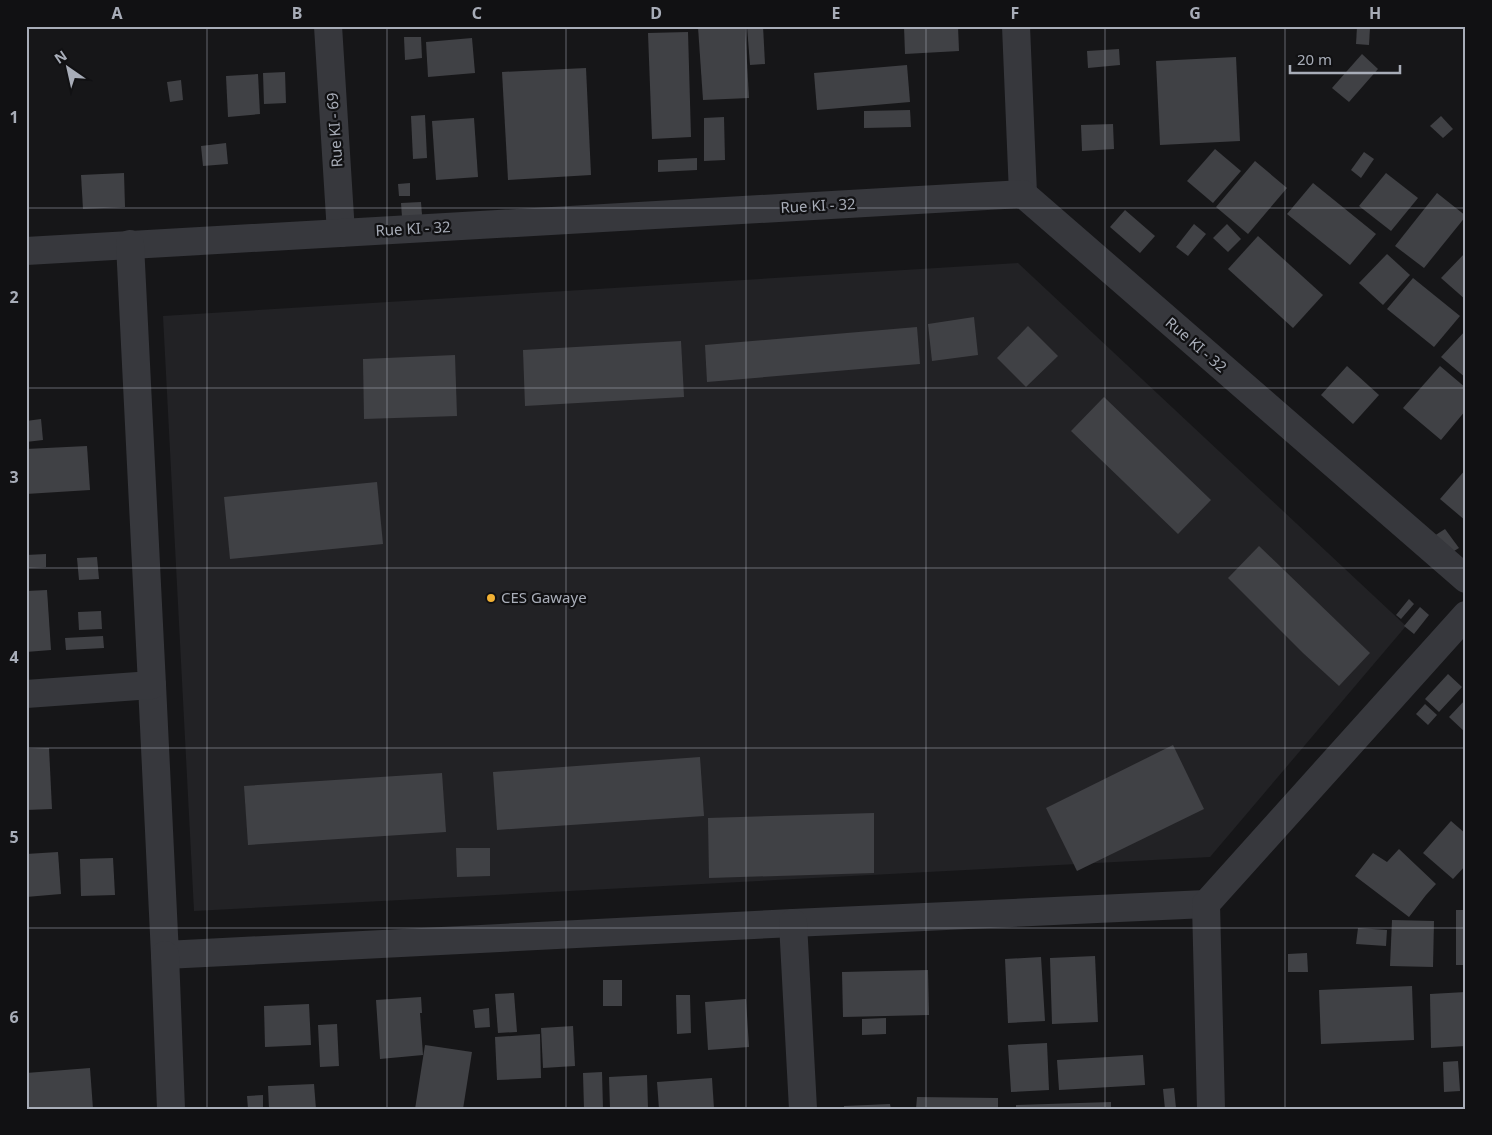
<svg xmlns="http://www.w3.org/2000/svg" width="1492" height="1135" font-family="'Noto Sans',sans-serif">
<style>
.built{fill:#222225}
.building{fill:#404145}
.lines{fill:none;stroke-linecap:round;stroke-linejoin:round}
.minor{stroke:#37383d;stroke-width:28}
.grid{fill:none;stroke:#a8adb8;stroke-width:1;stroke-opacity:0.55}
.poi-dot{fill:#f2b134;stroke:#111113;stroke-width:2}
.labels{text-anchor:middle;stroke-width:4.5;stroke-linejoin:round;paint-order:stroke}
.street-label{font-size:15px;fill:#a8adb8;stroke:#111113}
.poi-label{font-size:15px;fill:#a8adb8;stroke:#111113;text-anchor:start}
.neatline{fill:none;stroke:#a8adb8;stroke-width:2}
.grid-label{font-size:16px;text-anchor:middle;font-weight:bold;fill:#a8adb8}
</style>
<rect width="100%" height="100%" fill="#161618"/>
<path class="built" d="M1018 263 1406 626 1210 857 194 911 163 316Z"/>
<g class="building">
<path d="M745 26 749 98 703 100 698 27Z"/>
<path d="M747 26H763L765 64 750 65Z"/>
<path d="M904 26H958L959 51 905 54Z"/>
<path d="M1357 27 1370 28 1369 45 1356 44Z"/>
<path d="M688 32 691 137 652 139 648 33Z"/>
<path d="M404 37H421L422 58 405 60Z"/>
<path d="M472 38 475 73 428 77 426 42Z"/>
<path d="M1119 49 1120 65 1088 68 1087 51Z"/>
<path d="M1362 54 1378 69 1349 102 1332 88Z"/>
<path d="M1236 57 1240 141 1160 145 1156 61Z"/>
<path d="M907 65 910 102 817 110 814 73Z"/>
<path d="M586 68 591 175 508 180 502 72Z"/>
<path d="M285 72 286 103 264 104 263 73Z"/>
<path d="M258 74 260 114 228 117 226 76Z"/>
<path d="M181 80 183 100 170 102 167 82Z"/>
<path d="M910 110 911 127 864 128V111Z"/>
<path d="M425 115 427 158 413 159 411 116Z"/>
<path d="M1441 116 1453 129 1443 138 1430 126Z"/>
<path d="M724 117 725 160 704 161V118Z"/>
<path d="M474 118 478 177 436 180 432 121Z"/>
<path d="M1113 124 1114 149 1082 151 1081 125Z"/>
<path d="M226 143 228 164 203 166 201 146Z"/>
<path d="M1215 149 1241 171 1213 203 1187 181Z"/>
<path d="M1364 152 1374 159 1361 178 1351 170Z"/>
<path d="M697 158V170L658 172V160Z"/>
<path d="M1255 161 1287 188 1248 234 1216 207Z"/>
<path d="M124 173 125 207 83 209 81 175Z"/>
<path d="M1386 173 1418 198 1391 231 1359 206Z"/>
<path d="M410 183V196H399L398 184Z"/>
<path d="M1313 183 1376 234 1350 265 1287 214Z"/>
<path d="M1437 193 1466 216 1424 268 1395 246Z"/>
<path d="M421 202 422 215 402 217 401 203Z"/>
<path d="M1125 210 1155 236 1140 253 1110 227Z"/>
<path d="M1194 224 1206 234 1188 256 1176 247Z"/>
<path d="M1227 224 1241 239 1228 252 1213 238Z"/>
<path d="M1258 236 1323 295 1293 328 1228 269Z"/>
<path d="M1466 252V300L1441 278Z"/>
<path d="M1387 254 1410 275 1383 305 1359 283Z"/>
<path d="M1413 278 1460 316 1434 347 1387 309Z"/>
<path d="M974 317 978 355 932 361 928 324Z"/>
<path d="M1028 326 1058 356 1026 387 997 358Z"/>
<path d="M917 327 920 364 707 382 705 345Z"/>
<path d="M1466 330V378L1441 357Z"/>
<path d="M681 341 684 397 525 406 523 350Z"/>
<path d="M455 355 457 416 364 419 363 359Z"/>
<path d="M1347 366 1379 395 1353 424 1321 395Z"/>
<path d="M1440 366 1466 388V410L1441 440 1403 408Z"/>
<path d="M1104 397 1211 500 1178 534 1071 431Z"/>
<path d="M41 419 43 440 26 442V421Z"/>
<path d="M87 446 90 490 26 494V449Z"/>
<path d="M1466 469V521L1440 499Z"/>
<path d="M377 482 383 544 230 559 224 497Z"/>
<path d="M1445 529 1459 548 1444 557 1431 538Z"/>
<path d="M1259 546 1370 653 1339 686 1303 653 1228 578Z"/>
<path d="M46 554V567L26 568V555Z"/>
<path d="M97 557 99 579 79 580 77 558Z"/>
<path d="M47 590 51 650 26 652V591Z"/>
<path d="M1409 599 1414 604 1401 619 1396 615Z"/>
<path d="M1420 607 1429 615 1414 634 1404 626Z"/>
<path d="M101 611 102 629 79 630 78 612Z"/>
<path d="M103 636 104 648 66 650 65 638Z"/>
<path d="M1448 674 1462 687 1439 712 1425 699Z"/>
<path d="M1466 699V733L1449 717Z"/>
<path d="M1425 704 1437 715 1428 725 1416 714Z"/>
<path d="M1173 745 1204 809 1077 871 1046 808Z"/>
<path d="M49 748 52 809 26 810V749Z"/>
<path d="M700 757 704 816 497 830 493 772Z"/>
<path d="M442 773 446 832 248 845 244 786Z"/>
<path d="M874 813V873L709 878 708 818Z"/>
<path d="M1451 821 1466 834V865L1453 879 1423 853Z"/>
<path d="M456 848H490V876L457 877Z"/>
<path d="M1399 849 1436 884 1426 895 1409 917 1355 876 1373 853 1387 862Z"/>
<path d="M58 852 61 894 26 897V854Z"/>
<path d="M113 858 115 895 81 896 80 859Z"/>
<rect x="1456" y="910" width="10" height="55"/>
<path d="M1392 920 1434 921 1433 967 1390 966Z"/>
<path d="M1358 928 1387 930 1386 946 1356 944Z"/>
<path d="M1307 953 1308 972H1288V954Z"/>
<path d="M1095 956 1098 1022 1052 1024 1050 958Z"/>
<path d="M1041 957 1045 1021 1008 1023 1005 959Z"/>
<path d="M928 970 929 1015 843 1017 842 972Z"/>
<rect x="603" y="980" width="19" height="26"/>
<path d="M1412 986 1414 1040 1321 1044 1319 990Z"/>
<path d="M1466 992V1046L1431 1048 1430 994Z"/>
<path d="M514 993 517 1032 498 1033 495 994Z"/>
<path d="M676 995H690L691 1033 677 1034Z"/>
<path d="M421 997 422 1013H420L423 1055 380 1059 376 1000Z"/>
<path d="M746 999 749 1047 708 1050 705 1002Z"/>
<path d="M309 1004 311 1045 265 1047 264 1006Z"/>
<path d="M489 1008 490 1027 475 1028 473 1010Z"/>
<path d="M886 1018V1034L862 1035V1019Z"/>
<path d="M337 1024 339 1066 320 1067 318 1025Z"/>
<path d="M573 1026 575 1066 543 1068 541 1028Z"/>
<path d="M540 1034 541 1078 497 1080 495 1037Z"/>
<path d="M1047 1043 1049 1090 1011 1092 1008 1045Z"/>
<path d="M425 1045 472 1052 463 1109H415Z"/>
<path d="M1143 1055 1145 1085 1059 1090 1057 1060Z"/>
<path d="M1458 1061 1460 1091 1444 1092 1443 1062Z"/>
<path d="M90 1068 93 1109H26V1073Z"/>
<path d="M602 1072 603 1109H584L583 1073Z"/>
<path d="M647 1075 648 1109H610L609 1077Z"/>
<path d="M712 1078 714 1109H659L657 1082Z"/>
<path d="M314 1084 316 1109H269L268 1086Z"/>
<path d="M1174 1088 1176 1108 1165 1109 1163 1089Z"/>
<path d="M263 1095V1109H248L247 1096Z"/>
<path d="M917 1097 998 1098V1109H916Z"/>
<path d="M1111 1102V1109H1016V1105Z"/>
<path d="M890 1104 891 1109H844V1106Z"/>
</g>
<g class="lines">
<g class="minor">
<path d="M328 26 341 233"/>
<path d="M1016 26 1023 194"/>
<path d="M26 251 1023 194 1466 579"/>
<path d="M152 685 165 955 793 923 1206 904"/>
<path d="M26 694 152 685 130 244"/>
<path d="M793 923 803 1109"/>
<path d="M165 955 171 1109"/>
<path d="M1211 1109 1206 904 1466 615"/>
</g>
</g>
<path class="grid" d="M207 26V1109M387 26V1109M566 26V1109M746 26V1109M926 26V1109M1105 26V1109M1285 26V1109M26 208H1466M26 388H1466M26 568H1466M26 748H1466M26 928H1466"/>
<circle class="poi-dot" cx="491" cy="598" r="5"/>
<g class="labels">
<g class="street-label">
<text transform="translate(335 130) rotate(-94)" y="5">Rue KI - 69</text>
<text transform="translate(818 206) rotate(-3)" y="5">Rue KI - 32</text>
<text transform="translate(413 229) rotate(-3)" y="5">Rue KI - 32</text>
<text transform="translate(1196 345) rotate(41)" y="5">Rue KI - 32</text>
</g>
<g class="poi-label">
<text x="501" y="603">CES Gawaye</text>
</g>
</g>
<rect width="1492" height="1135" fill="none" stroke="#111113" stroke-width="55"/>
<g transform="translate(68 68) rotate(326)" stroke="#111113" stroke-width="4" paint-order="stroke">
<path d="M0-4L9 19L0 12L-9 19Z" fill="#a8adb8"/>
<text y="-8" font-size="14" font-weight="bold" text-anchor="middle" fill="#a8adb8">N</text>
</g>
<path d="M1290 65v8h110v-8" fill="none" stroke="#a8adb8" stroke-width="2.5"/>
<text x="1297" y="65" font-size="15" fill="#a8adb8" stroke="#111113" stroke-width="4" paint-order="stroke">20 m</text>
<rect x="28" y="28" width="1436" height="1080" class="neatline"/>
<g class="grid-label">
<text x="117" y="19">A</text>
<text x="297" y="19">B</text>
<text x="477" y="19">C</text>
<text x="656" y="19">D</text>
<text x="836" y="19">E</text>
<text x="1015" y="19">F</text>
<text x="1195" y="19">G</text>
<text x="1375" y="19">H</text>
<text x="14" y="123">1</text>
<text x="14" y="303">2</text>
<text x="14" y="483">3</text>
<text x="14" y="663">4</text>
<text x="14" y="843">5</text>
<text x="14" y="1023">6</text>
</g>
</svg>
